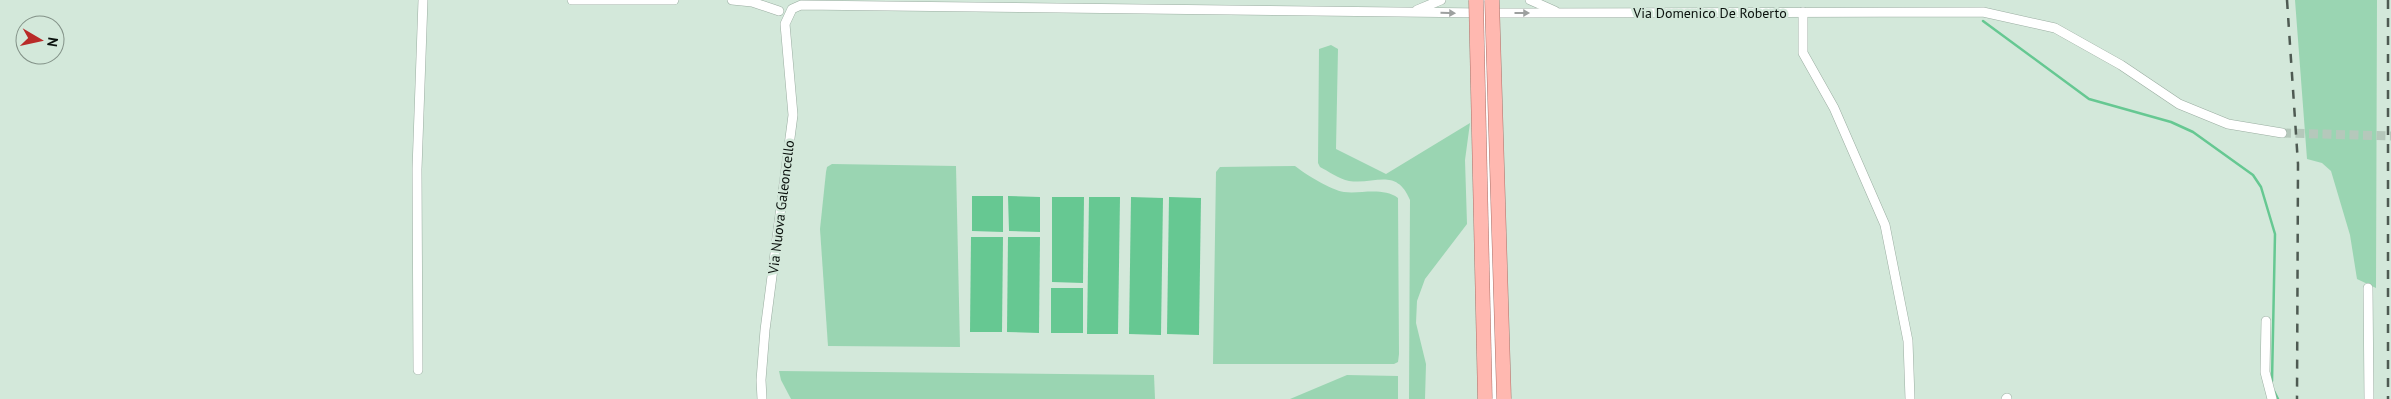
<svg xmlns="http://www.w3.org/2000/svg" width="2391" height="399" font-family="'PT Sans',sans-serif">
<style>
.green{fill:#9ad5b2}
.water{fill:#66c892}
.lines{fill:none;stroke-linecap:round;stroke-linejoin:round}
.stream{stroke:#66c892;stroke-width:2.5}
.minor-tunnel{stroke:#b5c8bb;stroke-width:9;stroke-dasharray:9 4.5;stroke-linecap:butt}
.minor-casing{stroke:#9aada1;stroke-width:10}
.minor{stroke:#fff;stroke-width:9}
.rail{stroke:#4e5a52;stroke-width:2.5;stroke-dasharray:9 9;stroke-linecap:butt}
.trunk-bridge-casing{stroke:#aa726a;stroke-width:15;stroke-linecap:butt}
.trunk-bridge{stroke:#ffb8b0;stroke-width:14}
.oneway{fill:#9da09f}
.labels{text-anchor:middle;stroke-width:5;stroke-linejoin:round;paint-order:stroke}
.street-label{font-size:14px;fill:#0b120e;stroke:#d3e8da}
</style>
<rect width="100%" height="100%" fill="#d3e8da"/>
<g class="green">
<path d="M2295 0H2377L2376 288 2357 279 2350 235 2331 171 2322 163 2307 159Z"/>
<path d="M1331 45 1338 49 1336 149 1386 174 1470 123 1465 160 1467 224 1425 279 1417 301 1416 323 1426 364 1425 399H1409L1410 200C1396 167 1375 185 1349 181 1339 179 1328 171 1320 167L1318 163 1319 49Z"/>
<path d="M832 164 956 166 960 347 828 346 820 229 826 172 827 167Z"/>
<path d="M1295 166C1305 174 1331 190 1344 192 1361 194 1383 187 1398 198L1399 354 1398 362 1394 364H1213L1216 172 1220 167Z"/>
<path d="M779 371 1154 375 1155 399H791L781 380Z"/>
<path d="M1347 375 1398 376V399H1290Z"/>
</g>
<g class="water">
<path d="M972 196H1003V232L972 231Z"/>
<path d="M1008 196 1040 197V232L1009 231Z"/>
<path d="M1052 197H1084L1083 283 1052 282Z"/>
<path d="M1089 197H1120L1118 334H1087Z"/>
<path d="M1131 197 1163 198 1161 335 1129 334Z"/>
<path d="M1169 197 1201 198 1199 335 1167 334Z"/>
<path d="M971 237H1003L1002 332H970Z"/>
<path d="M1008 237H1040L1039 333 1007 332Z"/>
<rect x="1051" y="288" width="32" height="45"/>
</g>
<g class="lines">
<g class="stream">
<path d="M1983 21 2089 99 2171 122 2193 132 2253 175 2261 187 2275 234 2272 381"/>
<path d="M2274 391 2278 399"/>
</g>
<path class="minor-tunnel" d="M2282 133 2391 136"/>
<defs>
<g id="minor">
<path d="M572 0H674"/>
<path d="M732 0 752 2 779 11"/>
<path d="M1484 0 1493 399"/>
<path d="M1530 0 1555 11"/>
<path d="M1417 10 1441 0"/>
<path d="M1803 12V53L1834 108 1885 225 1908 341 1910 399"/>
<path d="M2368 288 2369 399"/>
<path d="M2266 321 2265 372 2272 399"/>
<path d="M418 370 417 169 423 0"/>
<path d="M762 399 761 380 765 330 793 115 785 24 792 9 801 5 1484 13 1983 12 2055 28 2121 65 2179 104 2228 124 2282 133"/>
<path d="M2006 399 2007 398"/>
</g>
</defs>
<use href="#minor" class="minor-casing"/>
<use href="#minor" class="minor"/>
<g class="rail">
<path d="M2287 0 2298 164 2297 399"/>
<path d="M2388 0V399"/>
</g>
<defs>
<g id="trunk-bridge">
<path d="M1476 0 1485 399"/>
<path d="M1492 0 1504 399"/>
</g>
</defs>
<use href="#trunk-bridge" class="trunk-bridge-casing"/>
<use href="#trunk-bridge" class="trunk-bridge"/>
</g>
<defs><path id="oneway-solid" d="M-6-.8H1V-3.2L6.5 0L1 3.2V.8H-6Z" transform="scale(1.25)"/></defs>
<g class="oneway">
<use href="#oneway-solid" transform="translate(1448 13) rotate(1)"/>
<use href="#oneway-solid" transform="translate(1522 13)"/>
</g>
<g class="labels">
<g class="street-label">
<text x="1710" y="18">Via Domenico De Roberto</text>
<text transform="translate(781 207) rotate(-83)" y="5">Via Nuova Galeoncello</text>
</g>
</g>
<g transform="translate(40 40) rotate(99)"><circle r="24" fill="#d3e8da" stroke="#839288"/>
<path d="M0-4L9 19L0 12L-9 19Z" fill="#b92a28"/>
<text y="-8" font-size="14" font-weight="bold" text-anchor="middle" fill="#0b120e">N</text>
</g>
</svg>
